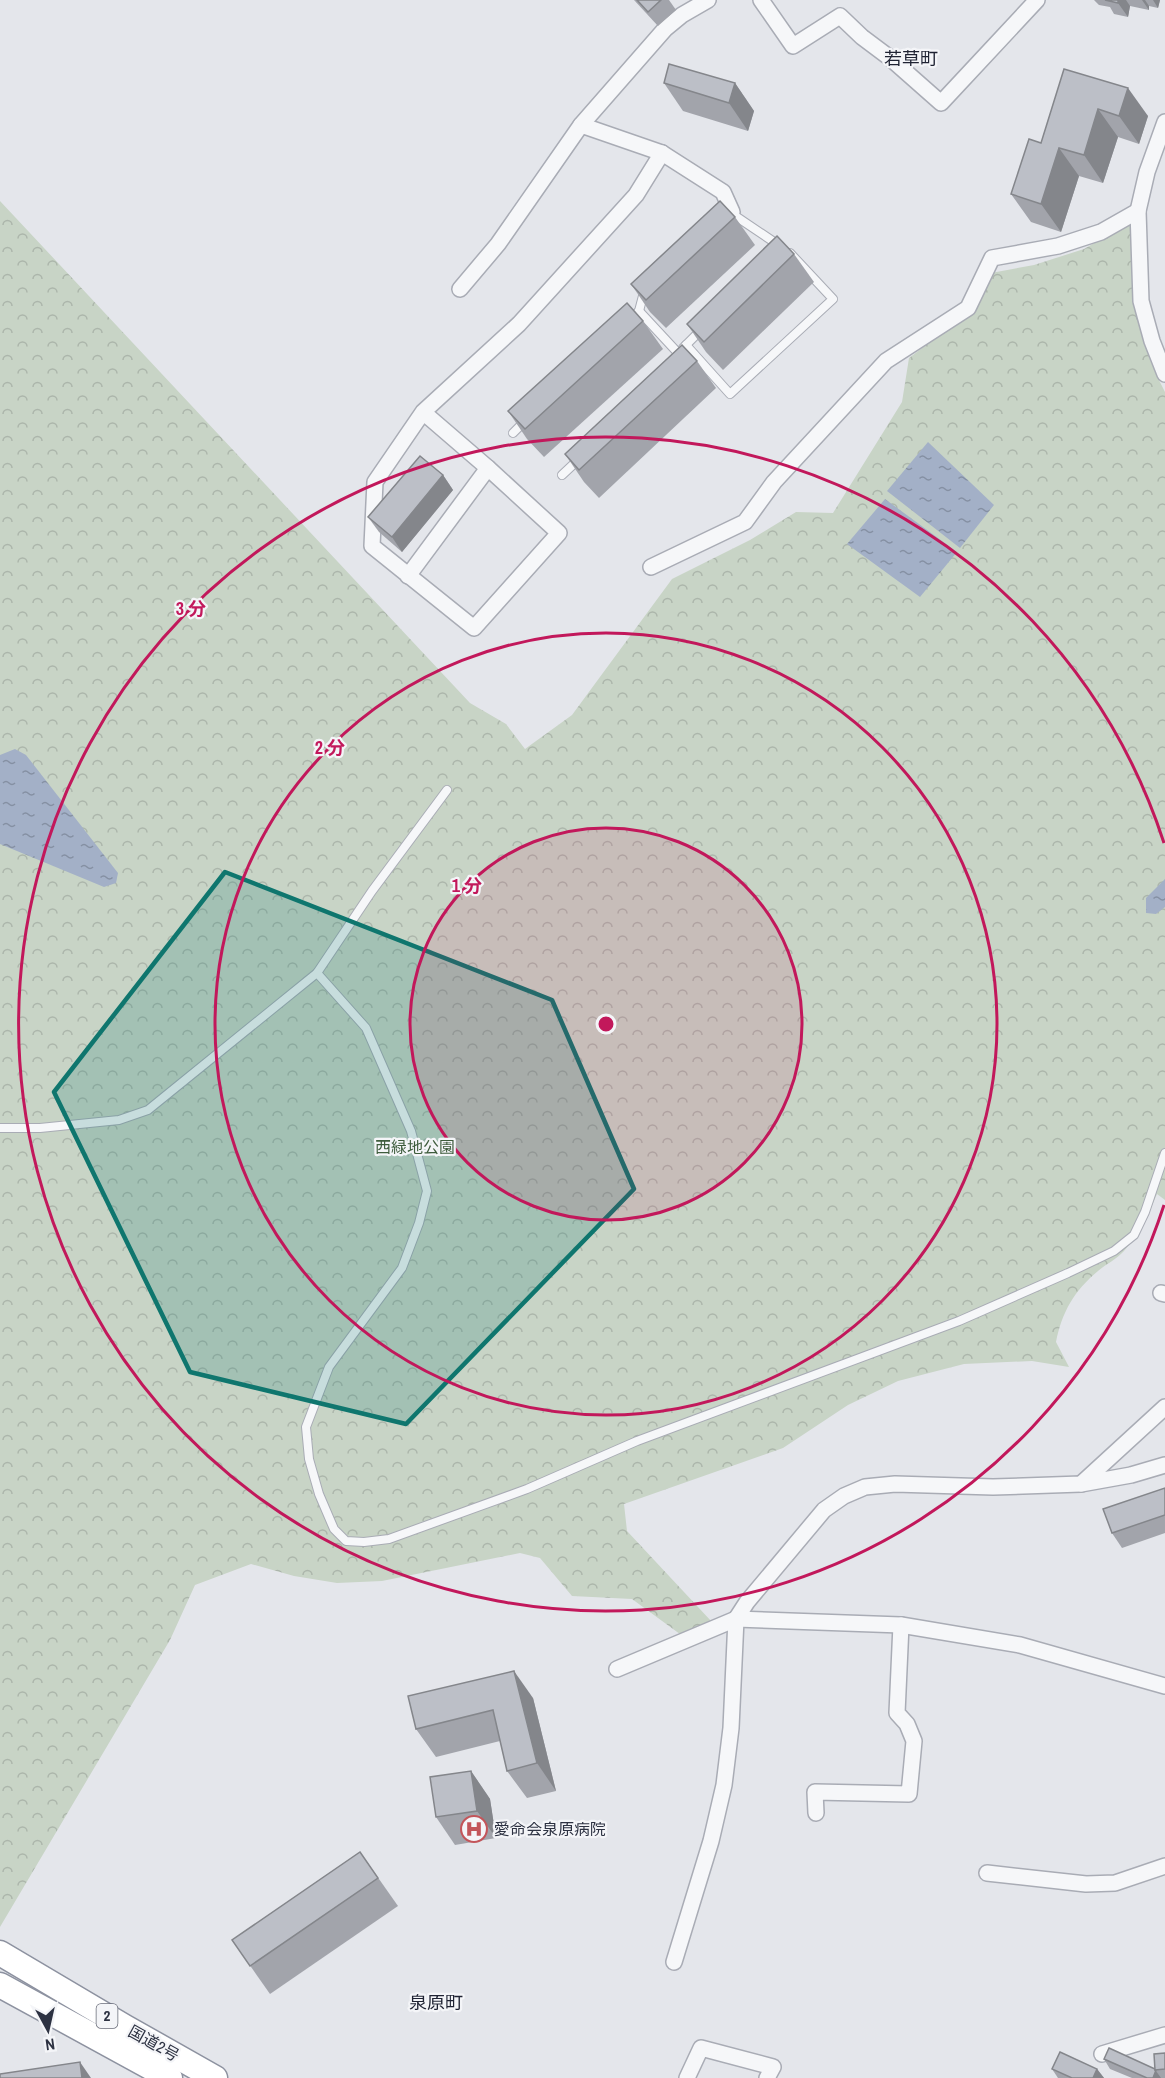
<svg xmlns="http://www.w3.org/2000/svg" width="1165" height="2078" font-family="'Archivo Narrow','Noto Sans JP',sans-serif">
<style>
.forest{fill:url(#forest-crowns)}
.water{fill:url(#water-ripples)}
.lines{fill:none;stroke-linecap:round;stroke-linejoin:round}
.service-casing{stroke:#a9acb5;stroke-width:10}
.minor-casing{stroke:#a9acb5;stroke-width:18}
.trunk-casing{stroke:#8d92a0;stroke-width:27}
.service{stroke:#f6f7f9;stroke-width:8}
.minor{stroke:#f6f7f9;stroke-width:15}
.trunk{stroke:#fff;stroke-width:24}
.wall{fill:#a2a4ab}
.shaded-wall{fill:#84868b}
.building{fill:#bcbfc7;stroke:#84868b;stroke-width:1.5}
.marked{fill:#0f766e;fill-opacity:0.2;stroke:#0f766e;stroke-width:4.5;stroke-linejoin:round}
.ring{fill:none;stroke:#c2185b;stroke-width:3}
.labels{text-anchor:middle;stroke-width:4.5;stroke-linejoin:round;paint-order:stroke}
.shield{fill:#f4f5f8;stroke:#696c79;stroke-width:1.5}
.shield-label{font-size:15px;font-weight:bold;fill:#2d3242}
.park-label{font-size:16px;fill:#3e5c3c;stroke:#f4f5f8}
.poi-label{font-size:16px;fill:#2d3242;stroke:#f4f5f8;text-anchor:start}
.street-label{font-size:16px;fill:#2d3242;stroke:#f4f5f8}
.neighbourhood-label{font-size:18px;fill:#1f2333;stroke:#f4f5f8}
.centre{fill:#c2185b;stroke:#f4f5f8;stroke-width:3}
.ring-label{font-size:18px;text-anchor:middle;font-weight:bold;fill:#c2185b;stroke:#f4f5f8;stroke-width:4.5;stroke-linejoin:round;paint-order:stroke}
</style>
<defs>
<pattern id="forest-crowns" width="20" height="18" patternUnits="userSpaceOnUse" patternTransform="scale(1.5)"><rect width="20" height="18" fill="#c8d4c6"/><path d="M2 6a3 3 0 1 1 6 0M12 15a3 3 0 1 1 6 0" fill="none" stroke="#acb6ab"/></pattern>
<pattern id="water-ripples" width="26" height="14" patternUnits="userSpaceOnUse" patternTransform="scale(1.5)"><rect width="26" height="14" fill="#a3b0c7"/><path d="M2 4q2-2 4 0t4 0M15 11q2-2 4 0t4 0" fill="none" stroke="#8590a3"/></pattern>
</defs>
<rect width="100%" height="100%" fill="#e4e6eb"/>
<path class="forest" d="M0 201 470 703 506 724 525 749 572 715 672 579 750 540 796 512 833 513 902 402 909 358 967 314 991 273 1034 265 1084 249 1134 220C1134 245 1130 271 1133 295 1138 329 1149 362 1165 392V1200L1157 1194C1148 1215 1139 1234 1124 1251 1117 1259 1106 1264 1098 1271 1074 1291 1062 1312 1056 1342L1069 1367 1032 1361 964 1364 898 1381 848 1405 783 1448 624 1504 627 1531 712 1622 684 1637 632 1599 572 1596 540 1558 520 1553 382 1581 337 1583 294 1576 251 1564 195 1585 170 1640 0 1927Z"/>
<g class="water">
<path d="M928 442 994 505 960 548 887 491Z"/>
<path d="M885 499 957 552 920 597 847 544Z"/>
<path d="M15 749 26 755 118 873 116 883 104 887 0 844V755Z"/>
<path d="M1165 879V907L1156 914 1146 913V898Z"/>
</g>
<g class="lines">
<defs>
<g id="service">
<path d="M731 213 780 246"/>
<path d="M639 311 678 353"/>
<path d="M630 320 639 311 644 292"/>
<path d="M686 345 730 394 833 299 790 253"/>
<path d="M683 348 702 329"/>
<path d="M513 433 524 422"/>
<path d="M562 475 578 460"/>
<path d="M317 973 366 1028 411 1131 427 1191 419 1223 402 1268 329 1367 306 1427 309 1459 319 1494 334 1529 346 1541 364 1542 389 1539 527 1489 637 1441 959 1321 1068 1273 1114 1251 1134 1235 1145 1212 1165 1153"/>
<path d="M0 1128H40L119 1120 148 1110 317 973 372 891 447 790"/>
</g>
<g id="minor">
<path d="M761 0 793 46 840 16 862 37 890 58 941 103 1037 0"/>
<path d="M1165 122 1147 172 1138 211 1141 301 1152 341 1165 374"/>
<path d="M581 125 662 153 723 192 732 212"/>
<path d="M460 289 498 244 581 125 665 29 682 15 708 0"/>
<path d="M423 412 488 468 559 533 474 628 372 546 375 482 423 412 519 324 636 195 662 153"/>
<path d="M651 567 745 522 774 482 886 361 968 308 992 258 1058 246 1101 232 1138 211"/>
<path d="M408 576 488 468"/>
<path d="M1161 1293 1165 1294"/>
<path d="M1081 1484 1165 1407"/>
<path d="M617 1669 736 1619 901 1625 1020 1645 1165 1686"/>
<path d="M816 1813 815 1792 909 1794 914 1741 907 1724 897 1713 901 1625"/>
<path d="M987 1873 1086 1884 1115 1883 1165 1866"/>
<path d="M674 1962 711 1841 724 1785 731 1728 736 1619 747 1602 824 1510 844 1496 865 1487 895 1484 993 1487 1081 1484 1131 1475 1165 1465"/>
<path d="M1102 2054 1165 2035"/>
<path d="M687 2078 701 2048 773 2067 767 2078"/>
</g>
<g id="trunk">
<path d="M0 1953 125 2027 215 2078"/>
<path d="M0 1985 170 2078"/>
</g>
</defs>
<use href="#service" class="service-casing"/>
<use href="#minor" class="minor-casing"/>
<use href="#trunk" class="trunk-casing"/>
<use href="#service" class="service"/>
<use href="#minor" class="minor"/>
<use href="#trunk" class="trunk"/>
</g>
<g class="wall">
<path d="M634 0H669L676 10 658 26Z"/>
<path d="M1094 0H1160L1158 8 1149 6V10L1130 6 1128 17 1114 14 1110 7 1099 5Z"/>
<path d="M1064 69 1148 116 1139 144 1118 137 1103 183 1079 176 1061 232 1031 222 1011 194 1041 143Z"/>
<path d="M664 83H735L754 111 748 131 683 111Z"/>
<path d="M735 217 755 245 666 328 650 312 631 284Z"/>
<path d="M794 254 814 282 723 370 706 352 687 324Z"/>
<path d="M643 321 663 349 544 457 527 439 508 411Z"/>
<path d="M697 361 716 388 599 498 584 482 565 454Z"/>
<path d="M443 475 453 490 402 552 379 532 368 517Z"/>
<path d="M1165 1488V1533L1122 1548 1112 1533Z"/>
<path d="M533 1698 556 1791 527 1798 507 1771 500 1741 436 1757 416 1729Z"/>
<path d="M471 1771 490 1799 496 1838 455 1845 436 1817Z"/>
<path d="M360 1852 398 1906 270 1994 232 1940Z"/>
<path d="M1165 2053V2078H1132L1110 2069 1104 2059 1155 2069Z"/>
<path d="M1052 2069H1097L1104 2078H1058Z"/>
</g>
<g class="shaded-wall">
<path d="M1118 0H1126L1130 6 1128 17 1118 3Z"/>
<path d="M1142 0H1145L1149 6V10Z"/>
<path d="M1153 0H1160L1158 8Z"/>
<path d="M735 83 754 111 748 131 729 103Z"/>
<path d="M1128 88 1148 116 1139 144 1119 116Z"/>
<path d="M1098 109 1118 137 1103 183 1084 155Z"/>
<path d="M1059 148 1079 176 1061 232 1041 204Z"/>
<path d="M443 475 453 490 402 552 392 537Z"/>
<path d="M514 1671 533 1698 556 1791 537 1763Z"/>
<path d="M471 1771 490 1799 496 1838 477 1811Z"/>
<path d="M80 2062 91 2078H82Z"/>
<path d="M1097 2069 1104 2078H1093Z"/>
<path d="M1156 2071 1161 2078H1153Z"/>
</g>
<g class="building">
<path d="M637 0H661L648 12Z"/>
<path d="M1105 0H1118V3Z"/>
<path d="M669 64 735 83 729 103 664 83Z"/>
<path d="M1064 69 1128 88 1119 116 1098 109 1084 155 1059 148 1041 204 1011 194 1029 139 1041 143Z"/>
<path d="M720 201 735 217 646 300 631 284Z"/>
<path d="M777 236 794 254 704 342 687 324Z"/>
<path d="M627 303 643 321 525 429 508 411Z"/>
<path d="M682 345 697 361 579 470 565 454Z"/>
<path d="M420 456 443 475 392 537 368 517Z"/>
<path d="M1165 1488V1515L1112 1533 1103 1509Z"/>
<path d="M514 1671 537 1763 507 1771 493 1710 416 1729 408 1696Z"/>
<path d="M471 1771 477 1811 436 1817 430 1777Z"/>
<path d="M360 1852 378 1878 250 1966 232 1940Z"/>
<path d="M1109 2048 1155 2069V2070H1156L1153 2078H1147L1104 2059Z"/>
<path d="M1060 2052 1097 2069 1093 2078H1072L1052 2069Z"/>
<path d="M1165 2053V2069L1155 2070 1154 2054Z"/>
<path d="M80 2062 82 2078H0V2074Z"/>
</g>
<path class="marked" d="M225 872 552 1000 634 1189 406 1424 190 1372 54 1092Z"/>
<circle cx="606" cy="1024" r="196" fill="#c2185b" fill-opacity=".12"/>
<g class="ring">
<circle cx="606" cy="1024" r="196"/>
<circle cx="606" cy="1024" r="391"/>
<path d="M1164 1205A587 587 0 1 1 1164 843"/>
</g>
<defs>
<symbol id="hospital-ring" viewBox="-11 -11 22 22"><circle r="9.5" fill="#f4f5f8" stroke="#c3555a" stroke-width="1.5"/><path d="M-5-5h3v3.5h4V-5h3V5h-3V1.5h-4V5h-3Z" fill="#c3555a"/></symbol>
</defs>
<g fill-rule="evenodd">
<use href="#hospital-ring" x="459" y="1814" width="30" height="30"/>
</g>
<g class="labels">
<rect class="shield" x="96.5" y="2004" width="21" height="24" rx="4.5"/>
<g class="shield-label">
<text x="107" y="2021">2</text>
</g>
<g class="park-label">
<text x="415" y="1153">西緑地公園</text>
</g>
<g class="poi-label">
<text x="494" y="1835">愛命会泉原病院</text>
</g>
<g class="street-label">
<text transform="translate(154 2043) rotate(29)" y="6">国道2号</text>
</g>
<g class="neighbourhood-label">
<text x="911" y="65">若草町</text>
<text x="436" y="2009">泉原町</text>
</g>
</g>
<circle cx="606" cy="1024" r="9" class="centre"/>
<g class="ring-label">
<text x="191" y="615">3 分</text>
<text x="330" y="754">2 分</text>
<text x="467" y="892">1 分</text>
</g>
<g transform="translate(48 2030) rotate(172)" stroke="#f4f5f8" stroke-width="4.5" paint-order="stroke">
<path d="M0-4.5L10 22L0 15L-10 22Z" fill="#2d3242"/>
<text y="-9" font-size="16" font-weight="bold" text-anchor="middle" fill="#2d3242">N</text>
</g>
</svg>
